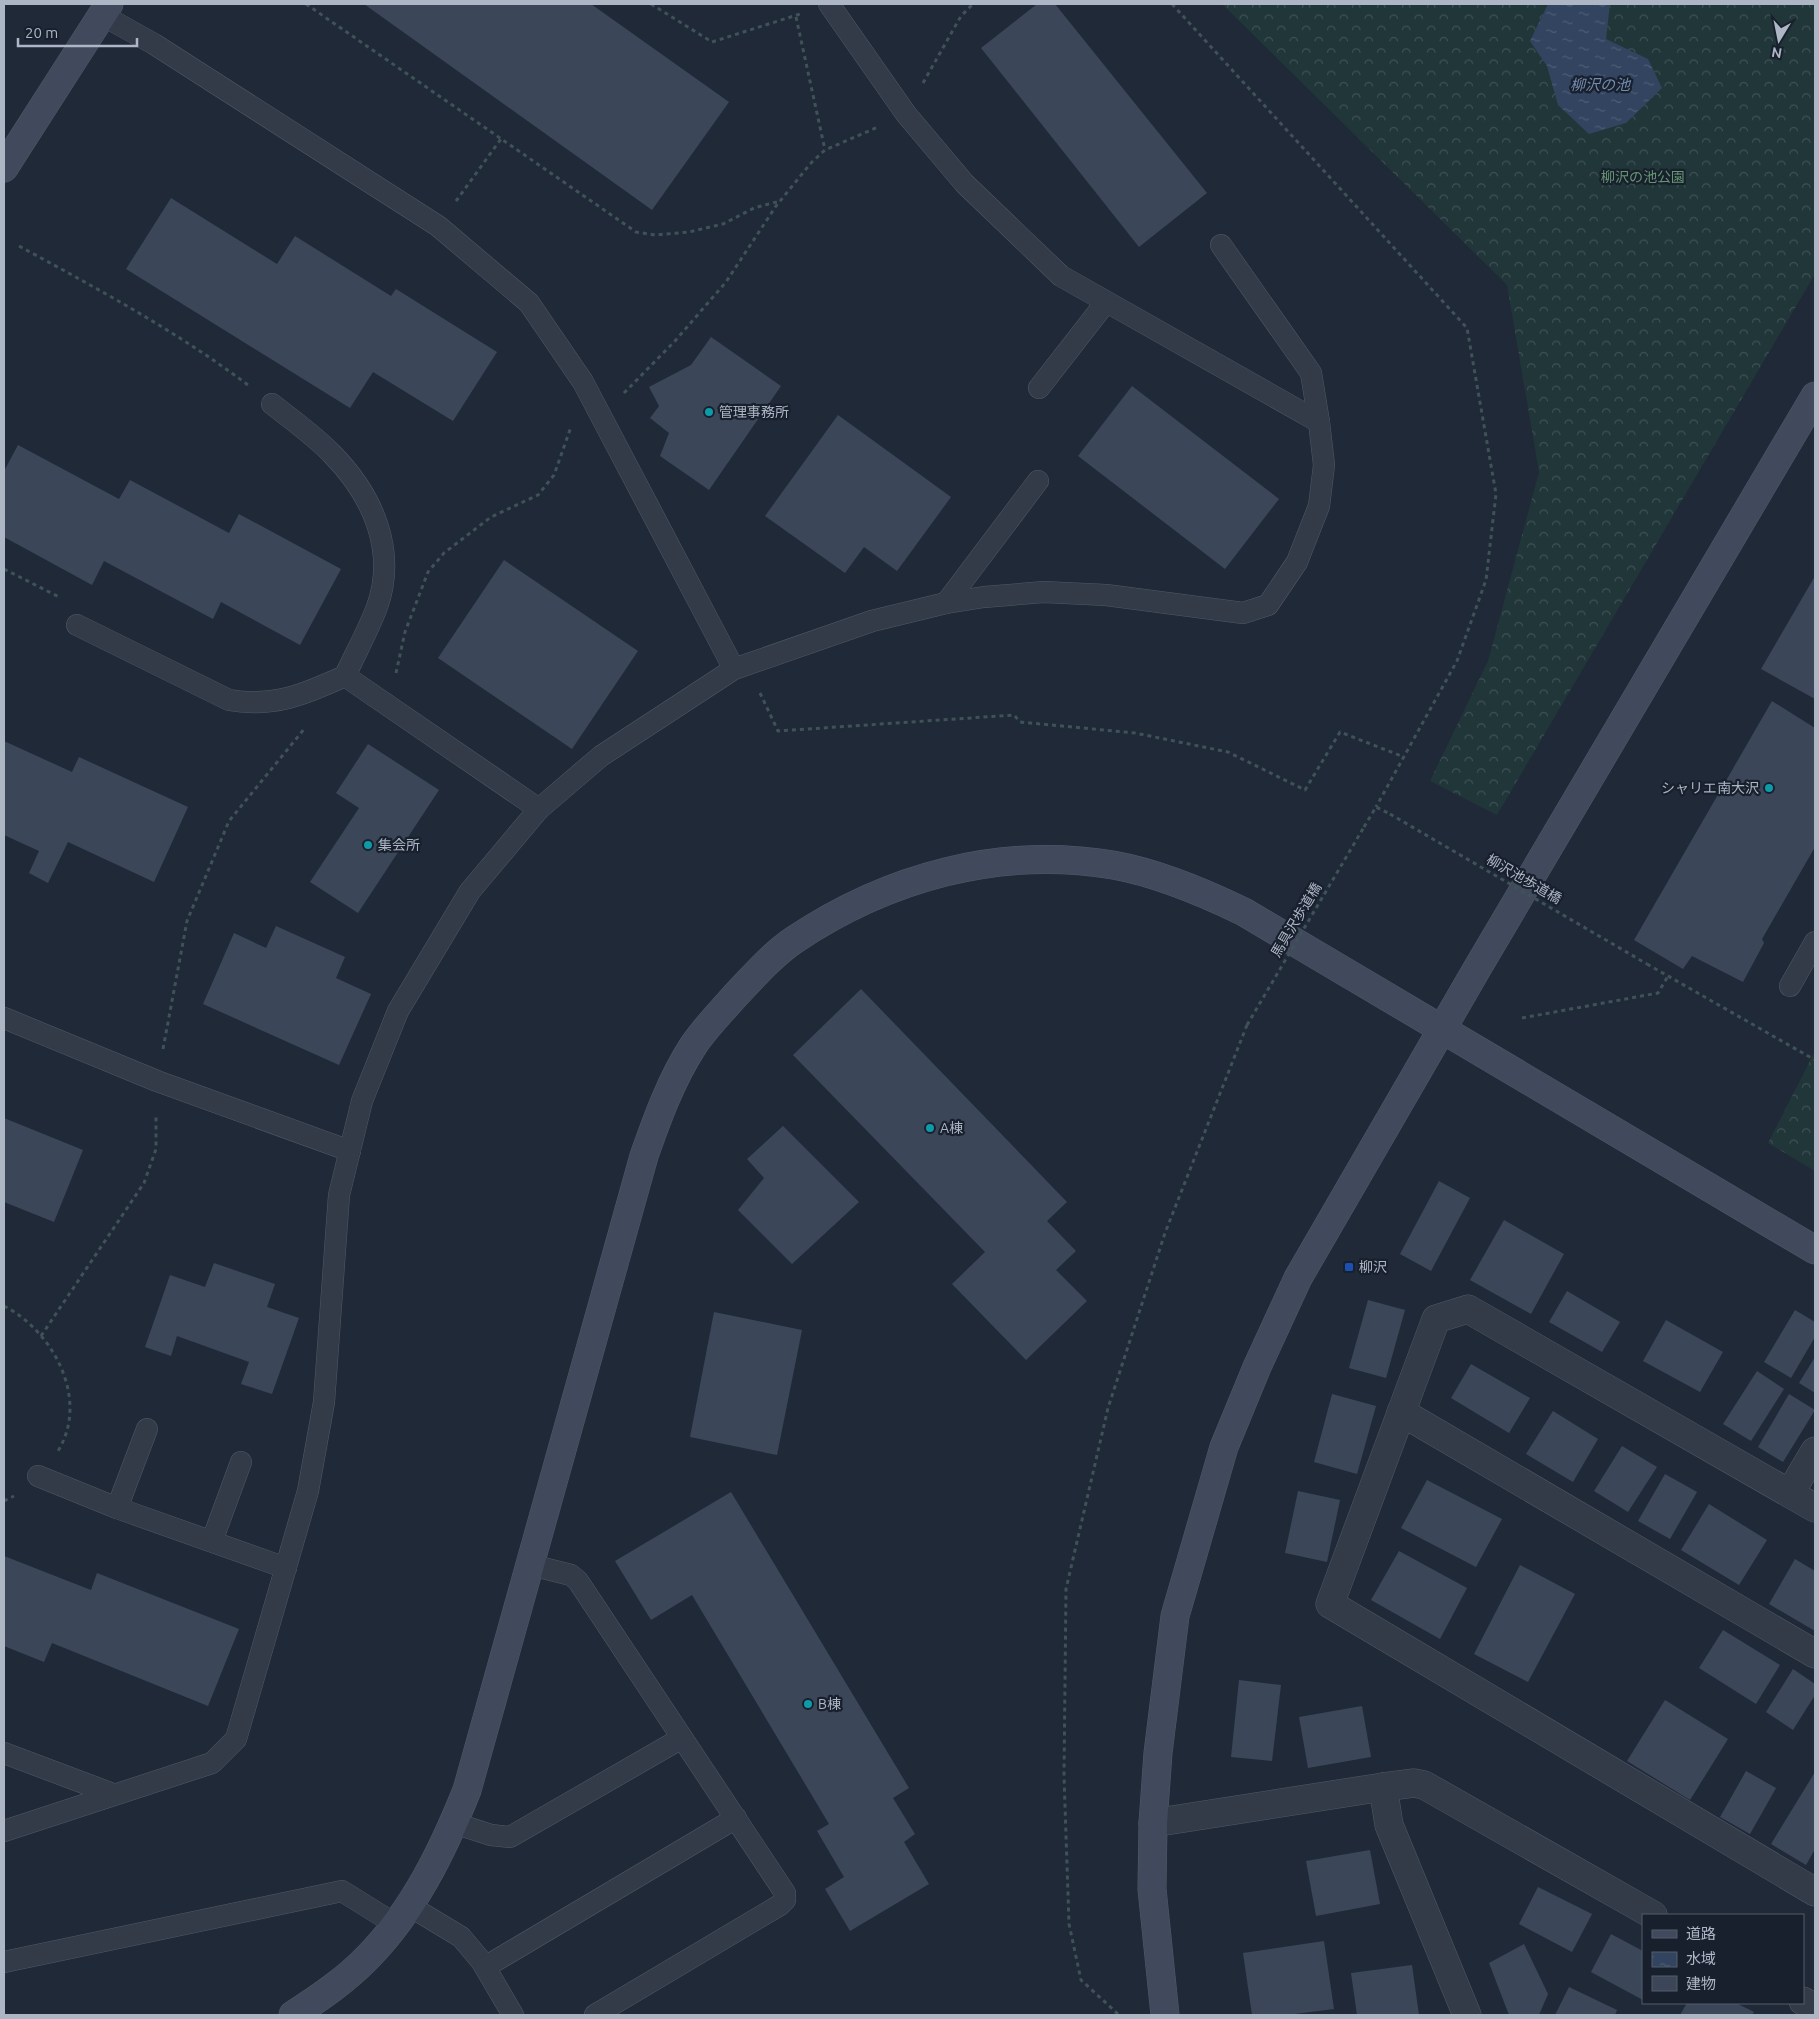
<svg xmlns="http://www.w3.org/2000/svg" width="1819" height="2019" font-family="Ubuntu,'Noto Sans JP',sans-serif">
<style>
.forest{fill:url(#forest-crowns)}
.water{fill:url(#water-ripples)}
.building{fill:#3b4758}
.lines{fill:none;stroke-linecap:round;stroke-linejoin:round}
.lane-casing{stroke:#505966;stroke-width:22}
.street-casing{stroke:#505966;stroke-width:29}
.secondary-casing{stroke:#505966;stroke-width:29}
.path{stroke:#3f5357;stroke-width:3;stroke-dasharray:4 4;stroke-linecap:butt}
.lane{stroke:#333b49;stroke-width:21}
.street{stroke:#333b49;stroke-width:28}
.secondary{stroke:#414a5c;stroke-width:28}
.path-bridge{stroke:#3f5357;stroke-width:3;stroke-dasharray:4 4;stroke-linecap:butt}
.culture-dot{fill:#0f9aa8;stroke:#18202d;stroke-width:2}
.transit-dot{fill:#1a4fb4;stroke:#18202d;stroke-width:2}
.labels{text-anchor:middle;stroke-width:4.5;stroke-linejoin:round;paint-order:stroke}
.park-label{font-size:14px;fill:#649771;stroke:#18202d}
.poi-label{font-size:14px;fill:#adb6c5;stroke:#18202d;text-anchor:start}
.street-label{font-size:14px;fill:#adb6c5;stroke:#18202d}
.water-label{font-size:15px;font-style:italic;fill:#748baf;stroke:#18202d}
</style>
<defs>
<pattern id="forest-crowns" width="20" height="18" patternUnits="userSpaceOnUse" patternTransform="scale(1.25)"><rect width="20" height="18" fill="#213639"/><path d="M2 6a3 3 0 1 1 6 0M12 15a3 3 0 1 1 6 0" fill="none" stroke="#3f5154"/></pattern>
<pattern id="water-ripples" width="26" height="14" patternUnits="userSpaceOnUse" patternTransform="scale(1.25)"><rect width="26" height="14" fill="#324460"/><path d="M2 4q2-2 4 0t4 0M15 11q2-2 4 0t4 0" fill="none" stroke="#4d5d75"/></pattern>
</defs>
<rect width="100%" height="100%" fill="#1f2938"/>
<g class="forest">
<path d="M1222 4H1815V274L1497 815 1430 781 1488 661 1539 472 1507 285Z"/>
<path d="M1815 1051V1171L1768 1143Z"/>
</g>
<path class="water" d="M1548 4H1610L1606 39 1648 59 1662 88 1626 123 1589 134 1558 105 1547 66 1530 41Z"/>
<g class="building">
<path d="M364 4H591L729 102 652 210Z"/>
<path d="M1037 4H1055L1207 193 1139 247 981 48Z"/>
<path d="M171 198 277 264 295 236 391 296 396 289 497 352 453 421 373 372 350 408 126 269Z"/>
<path d="M711 337 781 386 709 490 660 456 669 433 650 418 659 406 649 387 691 365Z"/>
<path d="M1132 386 1279 499 1225 569 1078 456Z"/>
<path d="M838 415 951 497 897 571 864 547 845 573 765 516Z"/>
<path d="M18 445 119 499 130 480 229 533 239 514 341 569 300 645 221 602 213 619 104 561 92 585 4 537V471Z"/>
<path d="M504 560 638 651 572 749 438 658Z"/>
<path d="M1815 576V699L1761 669Z"/>
<path d="M1772 701 1815 728V847L1762 939 1764 943 1743 982 1692 956 1683 969 1634 940Z"/>
<path d="M4 741 72 772 79 757 188 807 154 882 68 842 48 883 29 873 39 851 4 835Z"/>
<path d="M368 744 439 790 358 913 310 882 359 808 336 793Z"/>
<path d="M276 926 345 957 336 978 371 994 339 1065 203 1004 234 933 266 948Z"/>
<path d="M861 989 1067 1202 1047 1221 1076 1251 1056 1270 1087 1301 1026 1360 952 1284 985 1252 793 1055Z"/>
<path d="M4 1118 83 1150 54 1222 4 1202Z"/>
<path d="M783 1126 859 1202 792 1264 738 1210 764 1178 747 1159Z"/>
<path d="M1439 1181 1470 1198 1431 1271 1400 1254Z"/>
<path d="M1504 1220 1564 1254 1531 1314 1470 1280Z"/>
<path d="M214 1263 275 1284 267 1307 299 1318 272 1394 241 1384 249 1362 177 1336 171 1356 145 1347 170 1275 205 1287Z"/>
<path d="M1567 1291 1620 1322 1602 1352 1549 1322Z"/>
<path d="M1368 1300 1405 1310 1386 1378 1349 1368Z"/>
<path d="M1795 1310 1815 1322V1337L1791 1378 1764 1362Z"/>
<path d="M714 1312 802 1330 777 1455 690 1437Z"/>
<path d="M1666 1320 1723 1352 1700 1392 1643 1361Z"/>
<path d="M1815 1357V1393L1799 1383Z"/>
<path d="M1471 1364 1530 1398 1509 1433 1451 1398Z"/>
<path d="M1757 1371 1784 1389 1751 1441 1723 1424Z"/>
<path d="M1332 1394 1376 1406 1357 1474 1314 1462Z"/>
<path d="M1789 1394 1815 1410 1783 1462 1758 1447Z"/>
<path d="M1553 1411 1598 1439 1573 1482 1526 1454Z"/>
<path d="M1622 1446 1657 1467 1628 1512 1594 1491Z"/>
<path d="M1665 1474 1697 1492 1670 1539 1638 1521Z"/>
<path d="M1427 1480 1502 1519 1476 1567 1401 1528Z"/>
<path d="M1298 1491 1340 1500 1327 1562 1285 1553Z"/>
<path d="M731 1492 909 1788 893 1798 915 1834 904 1842 929 1884 850 1931 825 1889 844 1877 817 1831 829 1824 692 1595 651 1620 615 1561Z"/>
<path d="M1709 1504 1767 1540 1739 1585 1681 1550Z"/>
<path d="M1399 1551 1467 1588 1440 1639 1371 1600Z"/>
<path d="M4 1556 91 1590 97 1573 239 1629 208 1706 52 1643 44 1662 4 1646Z"/>
<path d="M1795 1559 1815 1571V1631L1769 1604Z"/>
<path d="M1520 1565 1575 1594 1528 1682 1474 1654Z"/>
<path d="M1723 1630 1780 1665 1756 1704 1699 1668Z"/>
<path d="M1793 1669 1815 1684V1695L1793 1730 1766 1712Z"/>
<path d="M1239 1680 1281 1685 1272 1761 1231 1757Z"/>
<path d="M1665 1700 1728 1739 1690 1800 1627 1761Z"/>
<path d="M1362 1706 1371 1757 1308 1768 1299 1717Z"/>
<path d="M1746 1771 1776 1788 1750 1834 1720 1817Z"/>
<path d="M1815 1772V1849L1806 1865 1771 1844Z"/>
<path d="M1370 1850 1380 1904 1316 1916 1306 1861Z"/>
<path d="M1538 1887 1592 1914 1572 1952 1519 1924Z"/>
<path d="M1611 1934 1643 1951V2000L1591 1972Z"/>
<path d="M1324 1941 1334 2009 1287 2015H1252L1243 1953Z"/>
<path d="M1524 1944 1548 1994 1539 2015H1509L1489 1963Z"/>
<path d="M1412 1965 1419 2015H1357L1351 1973Z"/>
<path d="M1569 1987 1617 2010 1615 2015H1555Z"/>
<path d="M1687 2003H1736L1754 2012 1752 2015H1680Z"/>
</g>
<g class="lines">
<defs>
<g id="lane">
<path d="M829 4 906 114 965 184 1061 276 1319 422"/>
<path d="M102 15 154 44 438 226 529 303 583 382 734 669"/>
<path d="M1039 388 1106 302"/>
<path d="M946 603 1038 481"/>
<path d="M77 625 229 700C274 708 305 694 345 676 355 654 368 631 377 607 397 551 373 496 333 455 315 436 292 420 272 404"/>
<path d="M345 676 539 809"/>
<path d="M1790 986 1815 942"/>
<path d="M4 1018 157 1081 350 1151"/>
<path d="M38 1476 117 1508 286 1568"/>
<path d="M117 1508 147 1429"/>
<path d="M212 1541 241 1462"/>
<path d="M531 1565 571 1575 578 1581 785 1893V1900L780 1905 595 2015"/>
<path d="M4 1753 113 1794"/>
<path d="M454 1823 491 1835 510 1837 682 1738"/>
<path d="M4 1831 212 1763 236 1739 308 1491 324 1402 339 1195 362 1101 398 1011 470 891 539 809 601 756 734 669 872 621 946 603 984 597 1044 592 1106 595 1243 613 1268 605 1297 562 1319 506 1324 465 1319 422 1311 373 1221 245"/>
<path d="M408 1905 461 1937 482 1962 513 2015"/>
<path d="M4 1962 342 1891 395 1924"/>
<path d="M485 1967 736 1818"/>
</g>
<g id="street">
<path d="M1401 1412 1815 1654"/>
<path d="M1790 1493 1815 1451"/>
<path d="M1815 1508 1468 1309 1436 1319 1330 1604 1815 1892"/>
<path d="M1383 1787 1389 1825 1467 2015"/>
<path d="M1153 1823 1383 1787 1414 1783 1424 1785 1653 1915"/>
<path d="M1803 2001 1815 2008"/>
</g>
<g id="secondary">
<path d="M4 168 109 4"/>
<path d="M293 2015C319 1998 346 1980 368 1957 414 1910 443 1850 467 1790L644 1156C657 1119 671 1080 693 1046 705 1028 720 1013 734 997 752 978 772 955 794 940 888 877 1000 846 1113 865 1158 873 1203 892 1244 912L1815 1250"/>
<path d="M1165 2015 1152 1889 1153 1823 1158 1753 1175 1616 1224 1447 1257 1367 1298 1278 1478 967 1815 396"/>
</g>
</defs>
<use href="#lane" class="lane-casing"/>
<use href="#street" class="street-casing"/>
<use href="#secondary" class="secondary-casing"/>
<g class="path">
<path d="M306 4 636 232 655 235 689 232 723 224 754 208 780 201"/>
<path d="M651 4 712 42 800 14"/>
<path d="M1172 4 1467 328 1496 494 1486 580 1457 661 1376 807"/>
<path d="M796 17 825 150"/>
<path d="M923 83 961 16 973 4"/>
<path d="M456 201 501 139"/>
<path d="M19 246C98 289 176 331 248 385"/>
<path d="M624 393 675 341 726 282 776 206 811 163 825 150 878 127"/>
<path d="M4 569 61 598"/>
<path d="M396 673 405 632 428 572 444 553 491 517 538 495 554 475 571 427"/>
<path d="M760 693 778 731 1014 715 1020 722 1135 733 1228 752 1305 790 1340 732 1404 757"/>
<path d="M1364 827 1376 807 1390 814"/>
<path d="M1647 964 1815 1060"/>
<path d="M1522 1018 1658 993 1668 976"/>
<path d="M163 1049 187 921 229 821 305 728"/>
<path d="M4 1306C53 1331 90 1399 58 1451"/>
<path d="M41 1336 144 1183 156 1149V1115"/>
<path d="M4 1501 14 1496"/>
<path d="M1118 2014 1081 1980 1069 1924 1064 1776 1066 1589 1108 1408 1165 1233 1247 1025"/>
</g>
<use href="#lane" class="lane"/>
<use href="#street" class="street"/>
<use href="#secondary" class="secondary"/>
<g class="path-bridge">
<path d="M1390 814 1647 964"/>
<path d="M1247 1025 1364 827"/>
</g>
</g>
<g class="culture-dot">
<circle cx="709" cy="412" r="5"/>
<circle cx="1769" cy="788" r="5"/>
<circle cx="368" cy="845" r="5"/>
<circle cx="930" cy="1128" r="5"/>
<circle cx="808" cy="1704" r="5"/>
</g>
<rect class="transit-dot" x="1344" y="1262" width="10" height="10" rx="2.5"/>
<g class="labels">
<g class="park-label">
<text x="1643" y="182">柳沢の池公園</text>
</g>
<g class="poi-label">
<text x="719" y="417">管理事務所</text>
<text x="1759" y="793" text-anchor="end">シャリエ南大沢</text>
<text x="378" y="850">集会所</text>
<text x="940" y="1133">A棟</text>
<text x="1359" y="1272">柳沢</text>
<text x="818" y="1709">B棟</text>
</g>
<g class="street-label">
<text transform="translate(1524 879) rotate(30)" y="5">柳沢池歩道橋</text>
<text transform="translate(1296 920) rotate(-59)" y="5">馬具沢歩道橋</text>
</g>
<g class="water-label">
<text x="1600" y="90">柳沢の池</text>
</g>
</g>
<rect width="1819" height="2019" fill="none" stroke="#adb6c5" stroke-width="10"/>
<rect x="1642" y="1914" width="162" height="90" fill="#18202d" stroke="#545c6a"/>
<rect x="1652" y="1930" width="25" height="8" fill="#414a5c" stroke="#545c6a"/>
<text x="1686" y="1939" font-size="15" fill="#adb6c5">道路</text>
<rect x="1652" y="1952" width="25" height="15" fill="url(#water-ripples)" stroke="#545c6a"/>
<text x="1686" y="1964" font-size="15" fill="#adb6c5">水域</text>
<rect x="1652" y="1976" width="25" height="15" fill="#3b4758" stroke="#545c6a"/>
<text x="1686" y="1989" font-size="15" fill="#adb6c5">建物</text>
<g transform="translate(1779 40) rotate(190)" stroke="#18202d" stroke-width="4" paint-order="stroke">
<path d="M0-4L9 19L0 12L-9 19Z" fill="#adb6c5"/>
<text y="-8" font-size="14" font-weight="bold" text-anchor="middle" fill="#adb6c5">N</text>
</g>
<path d="M18 38v8h119v-8" fill="none" stroke="#adb6c5" stroke-width="2.5"/>
<text x="25" y="38" font-size="15" fill="#adb6c5" stroke="#18202d" stroke-width="4" paint-order="stroke">20 m</text>
</svg>
